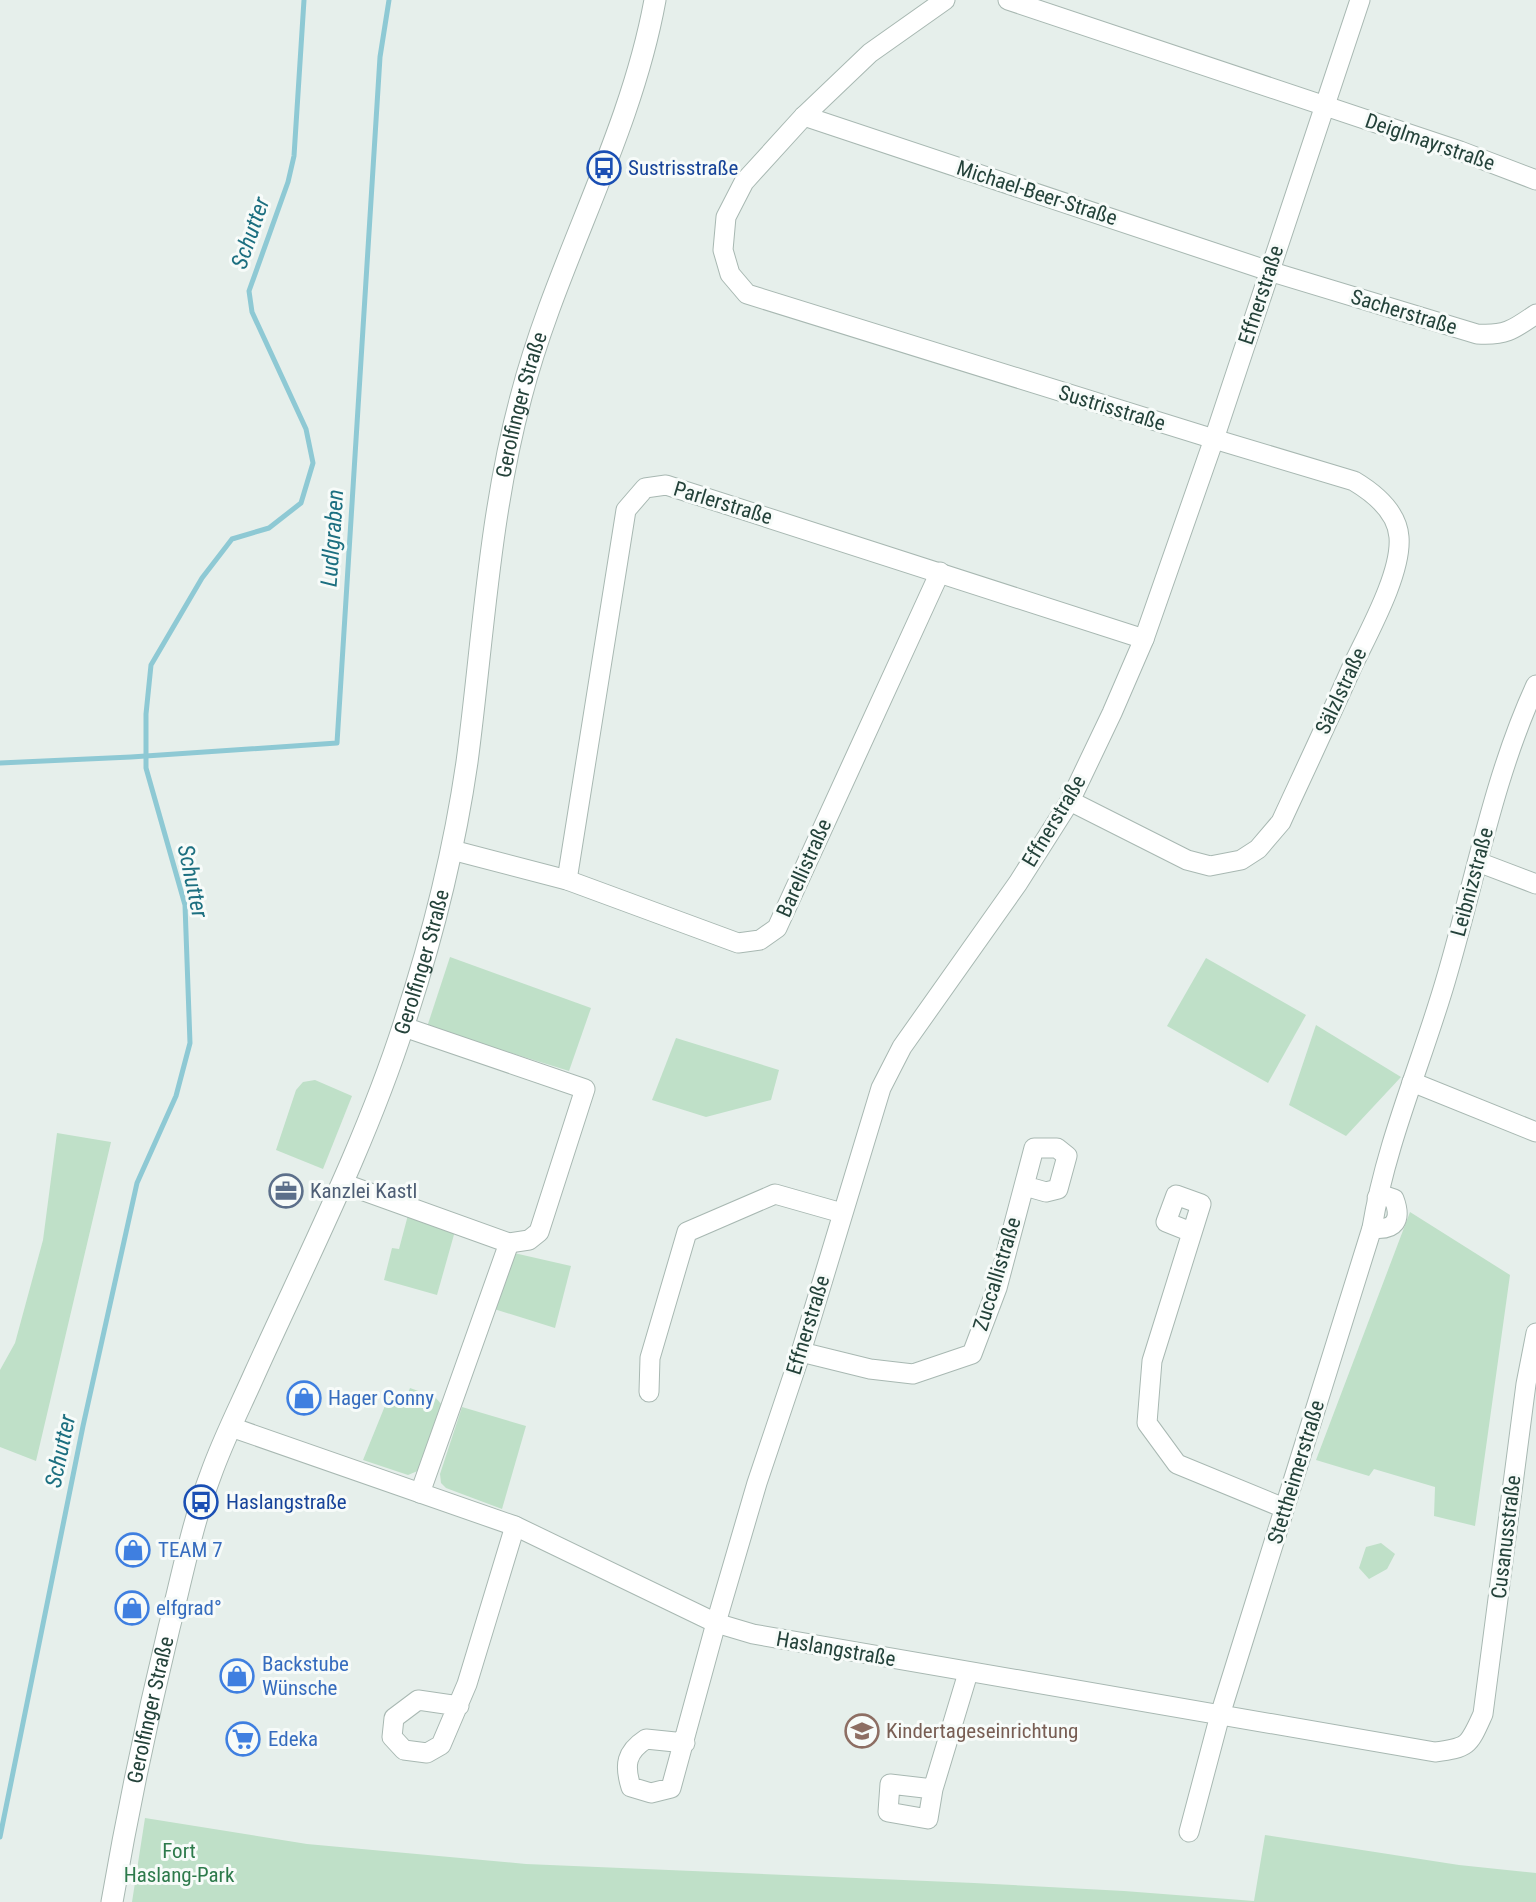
<svg xmlns="http://www.w3.org/2000/svg" width="1536" height="1902" font-family="'Roboto Condensed',sans-serif">
<style>
.green{fill:#bfe0c8}
.lines{fill:none;stroke-linecap:round;stroke-linejoin:round}
.stream{stroke:#8ec9d4;stroke-width:5}
.minor-casing{stroke:#a8b8b2;stroke-width:21}
.tertiary-casing{stroke:#a8b8b2;stroke-width:23}
.minor{stroke:#fff;stroke-width:19}
.tertiary{stroke:#fff;stroke-width:21}
.labels{text-anchor:middle;stroke-width:6;stroke-linejoin:round;paint-order:stroke}
.street-label{font-size:21px;fill:#24423a;stroke:#f7fbf9}
.transit-label{font-size:21px;fill:#164399;stroke:#f7fbf9;text-anchor:start}
.service-label{font-size:21px;fill:#4e5e75;stroke:#f7fbf9;text-anchor:start}
.shop-label{font-size:21px;fill:#366cbe;stroke:#f7fbf9;text-anchor:start}
.education-label{font-size:21px;fill:#785e54;stroke:#f7fbf9;text-anchor:start}
.park-label{font-size:21px;fill:#2d7a4b;stroke:#f7fbf9}
.water-label{font-size:23px;font-style:italic;fill:#1c6f80;stroke:#f7fbf9}
</style>
<rect width="100%" height="100%" fill="#e6efeb"/>
<g class="green">
<path d="M450 957 591 1008 569 1071 427 1027Z"/>
<path d="M1206 958 1306 1015 1268 1083 1167 1026Z"/>
<path d="M1316 1025 1401 1077 1346 1136 1289 1105Z"/>
<path d="M676 1038 779 1070 771 1100 706 1117 652 1100Z"/>
<path d="M315 1080 352 1096 323 1169 276 1150 296 1090 303 1082Z"/>
<path d="M57 1133 111 1142 36 1461 0 1447V1370L15 1343 43 1240Z"/>
<path d="M1410 1212 1510 1275 1475 1526 1434 1516 1435 1487 1374 1469 1369 1476 1316 1460Z"/>
<path d="M408 1215 455 1231 437 1295 384 1280 392 1248 399 1249Z"/>
<path d="M514 1253 571 1266 555 1328 494 1309Z"/>
<path d="M410 1388 435 1397 442 1405 420 1470 408 1475 363 1460 391 1391 407 1396Z"/>
<path d="M462 1407 526 1426 502 1509 446 1488 441 1483 440 1474Z"/>
<path d="M1381 1543 1395 1554 1387 1569 1369 1579 1359 1568 1366 1547Z"/>
<path d="M145 1818 307 1844 526 1864 974 1883 1124 1891 1254 1901 1265 1835 1459 1865 1536 1873V1902H132Z"/>
</g>
<g class="lines">
<g class="stream">
<path d="M0 763 131 757 337 743 380 57 389 0"/>
<path d="M0 1837 83 1426 137 1183 176 1096 190 1043 185 905 146 768V714L151 665 202 578 232 539 269 528 301 503 313 463 306 429 252 312 249 291 288 182 294 156 304 0"/>
</g>
<defs>
<g id="minor">
<path d="M945 0 870 53 804 116 744 182 726 217 723 250 730 274 747 294 1214 439 1354 481C1374 493 1397 511 1399 537 1402 573 1368 633 1352 667 1329 719 1305 770 1281 822L1258 849 1241 860 1210 866 1187 860 1070 801"/>
<path d="M1008 0 1460 151 1536 180"/>
<path d="M804 116 1269 271 1477 334C1505 336 1513 330 1536 314"/>
<path d="M452 850 567 880 738 943 760 940 777 928 940 572"/>
<path d="M1478 862 1536 884"/>
<path d="M567 880 626 510 645 488 666 485 1144 639"/>
<path d="M1412 1082 1536 1132"/>
<path d="M342 1183 509 1243 529 1240 539 1232 585 1089 404 1027"/>
<path d="M1372 1228C1395 1231 1402 1220 1394 1199L1385 1196 1377 1198"/>
<path d="M1191 1232 1166 1222 1176 1195 1201 1204 1152 1361 1147 1423 1177 1464 1284 1508"/>
<path d="M801 1352 870 1369 913 1374 972 1354 997 1288 1034 1148H1057L1067 1156 1058 1189 1046 1192 1025 1186"/>
<path d="M649 1392 650 1358 687 1232 775 1194 842 1213"/>
<path d="M231 1427 515 1526 716 1623 753 1634 1435 1752C1469 1748 1469 1745 1483 1714L1526 1384 1536 1333"/>
<path d="M420 1493 509 1243"/>
<path d="M459 1706 418 1700 394 1718 392 1737 404 1750 427 1753 441 1745 467 1684 515 1526"/>
<path d="M685 1743 646 1739C626 1752 624 1765 631 1787L651 1793 671 1788 716 1623 757 1483 801 1352 881 1088 902 1047 1018 883 1070 801 1112 713 1144 639 1214 439 1360 0"/>
<path d="M933 1789 890 1784 888 1812 928 1819 933 1789 968 1673"/>
<path d="M1189 1832 1220 1715 1372 1228C1386 1142 1422 1062 1446 979 1475 881 1493 778 1536 685"/>
</g>
<g id="tertiary">
<path id="s1" d="M112 1902C128 1810 147 1719 169 1628 182 1577 192 1524 211 1474 223 1440 240 1407 255 1373 307 1258 365 1145 404 1024 432 939 454 852 467 762 483 641 489 516 521 397 556 262 630 138 655 0"/>
</g>
</defs>
<use href="#minor" class="minor-casing"/>
<use href="#tertiary" class="tertiary-casing"/>
<use href="#minor" class="minor"/>
<use href="#tertiary" class="tertiary"/>
</g>
<defs>
<symbol id="bus-ring" viewBox="-11 -11 22 22"><circle r="9.5" fill="#f7fbf9" stroke="#1a4fb4" stroke-width="1.5"/><path d="M-5-6H5V4H4V6H2V4H-2V6H-4V4H-5ZM-3.5-4V0h7V-4ZM-3.5 1.2v1.5H-2V1.2ZM2 1.2v1.5H3.5V1.2Z" fill="#1a4fb4"/></symbol>
<symbol id="office-ring" viewBox="-11 -11 22 22"><circle r="9.5" fill="#f7fbf9" stroke="#5c6f8a" stroke-width="1.5"/><path d="M-6-3h4V-5.5h4V-3h4V5H-6ZM-1-4.5V-3h2v-1.5ZM-6 0V1H6V0Z" fill="#5c6f8a"/></symbol>
<symbol id="shop-ring" viewBox="-11 -11 22 22"><circle r="9.5" fill="#f7fbf9" stroke="#3f7fe0" stroke-width="1.5"/><path d="M-5-2.5h2.3a2.7 3.5 0 0 1 5.4 0H5L5.5 6h-11ZM-1.5-2.5h3a1.5 2.3 0 0 0-3 0Z" fill="#3f7fe0"/></symbol>
<symbol id="school-ring" viewBox="-11 -11 22 22"><circle r="9.5" fill="#f7fbf9" stroke="#8d6e63" stroke-width="1.5"/><path d="M0-5L7-2L0 1L-7-2ZM-4 1L0 2.5L4 1V4Q0 6-4 4Z" fill="#8d6e63"/></symbol>
<symbol id="supermarket-ring" viewBox="-11 -11 22 22"><circle r="9.5" fill="#f7fbf9" stroke="#3f7fe0" stroke-width="1.5"/><path d="M-6-5.5h2.5l.6 2H6L4.5 2H-2.5L-4.4-4H-6ZM-1.5 3.2a1.3 1.3 0 1 0 .1 0ZM3 3.2a1.3 1.3 0 1 0 .1 0Z" fill="#3f7fe0"/></symbol>
</defs>
<g fill-rule="evenodd">
<use href="#bus-ring" x="585" y="149" width="38" height="38"/>
<use href="#office-ring" x="267" y="1172" width="38" height="38"/>
<use href="#shop-ring" x="285" y="1379" width="38" height="38"/>
<use href="#bus-ring" x="182" y="1483" width="38" height="38"/>
<use href="#shop-ring" x="114" y="1531" width="38" height="38"/>
<use href="#shop-ring" x="113" y="1589" width="38" height="38"/>
<use href="#shop-ring" x="218" y="1657" width="38" height="38"/>
<use href="#school-ring" x="843" y="1712" width="38" height="38"/>
<use href="#supermarket-ring" x="224" y="1720" width="38" height="38"/>
</g>
<g class="labels">
<g class="street-label">
<text transform="translate(1430 142) rotate(19)" y="7">Deiglmayrstraße</text>
<text transform="translate(1037 193) rotate(18)" y="7">Michael-Beer-Straße</text>
<text transform="translate(1261 295) rotate(-72)" y="7">Effnerstraße</text>
<text transform="translate(1404 312) rotate(17)" y="7">Sacherstraße</text>
<text dy="7" stroke="none"><textPath href="#s1" startOffset="1561">Gerolfinger Straße</textPath></text>
<text transform="translate(1112 408) rotate(17)" y="7">Sustrisstraße</text>
<text transform="translate(723 503) rotate(17)" y="7">Parlerstraße</text>
<text transform="translate(1341 691) rotate(-65)" y="7">Sälzlstraße</text>
<text transform="translate(1054 821) rotate(-59)" y="7">Effnerstraße</text>
<text transform="translate(804 868) rotate(-66)" y="7">Barellistraße</text>
<text transform="translate(1472 882) rotate(-75)" y="7">Leibnizstraße</text>
<text dy="7" stroke="none"><textPath href="#s1" startOffset="994">Gerolfinger Straße</textPath></text>
<text transform="translate(997 1274) rotate(-73)" y="7">Zuccallistraße</text>
<text transform="translate(808 1325) rotate(-73)" y="7">Effnerstraße</text>
<text transform="translate(1296 1472) rotate(-73)" y="7">Stettheimerstraße</text>
<text transform="translate(1506 1537) rotate(-83)" y="7">Cusanusstraße</text>
<text transform="translate(836 1649) rotate(10)" y="7">Haslangstraße</text>
<text dy="7" stroke="none"><textPath href="#s1" startOffset="196">Gerolfinger Straße</textPath></text>
</g>
<g class="transit-label">
<text x="628" y="175">Sustrisstraße</text>
<text x="226" y="1509">Haslangstraße</text>
</g>
<g class="service-label">
<text x="310" y="1198">Kanzlei Kastl</text>
</g>
<g class="shop-label">
<text x="328" y="1405">Hager Conny</text>
<text x="158" y="1557">TEAM 7</text>
<text x="156" y="1615">elfgrad°</text>
<text x="262" y="1671">Backstube<tspan x="262" dy="24">Wünsche</tspan></text>
<text x="268" y="1746">Edeka</text>
</g>
<g class="education-label">
<text x="886" y="1738">Kindertageseinrichtung</text>
</g>
<g class="park-label">
<text x="179" y="1858">Fort<tspan x="179" dy="24">Haslang-Park</tspan></text>
</g>
<g class="water-label">
<text transform="translate(250 233) rotate(-71)" y="8">Schutter</text>
<text transform="translate(332 538) rotate(-86)" y="8">Ludlgraben</text>
<text transform="translate(193 881) rotate(78)" y="8">Schutter</text>
<text transform="translate(60 1451) rotate(-78)" y="8">Schutter</text>
</g>
</g>
</svg>
